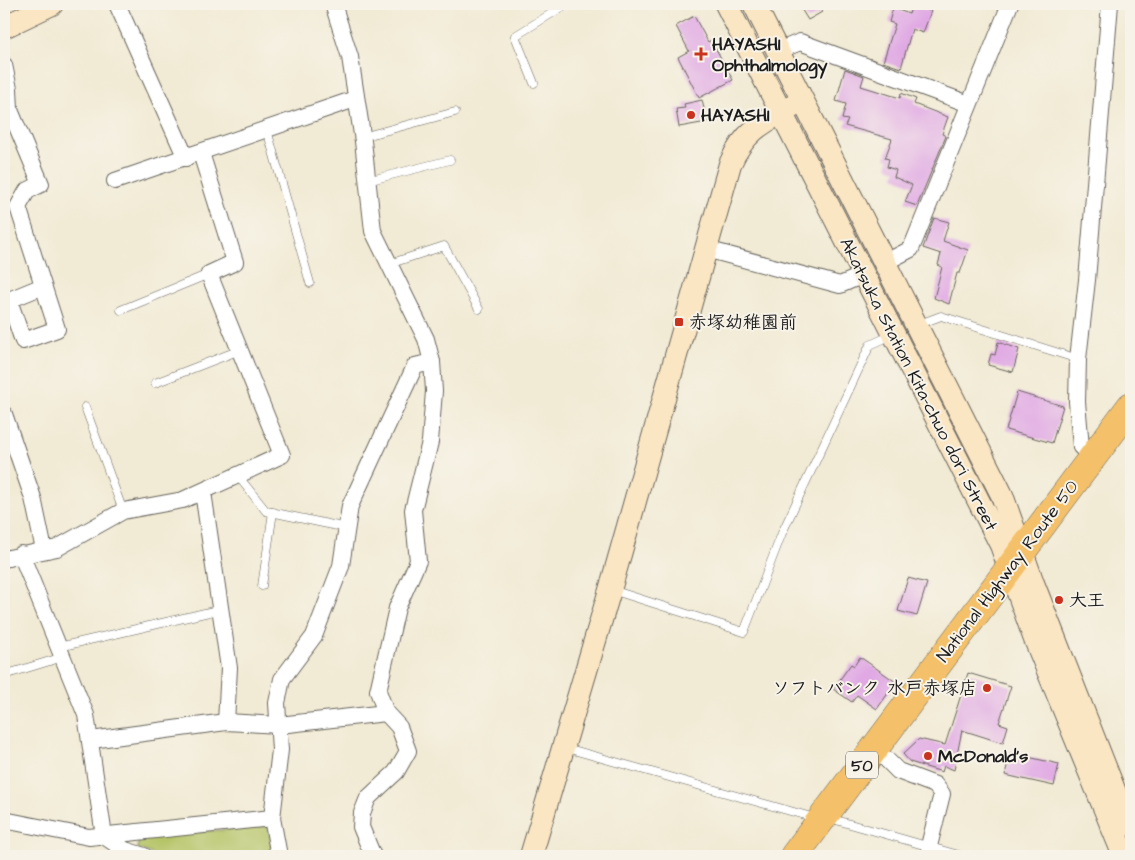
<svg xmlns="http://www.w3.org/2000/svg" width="1135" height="860" font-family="'Architects Daughter','Klee One',sans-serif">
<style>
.green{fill:#b6c467;stroke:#697042}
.building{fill:#e0a9e4}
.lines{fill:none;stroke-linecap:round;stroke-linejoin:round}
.lane-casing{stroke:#67645c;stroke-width:9}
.street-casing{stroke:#67645c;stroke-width:18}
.secondary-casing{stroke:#67645c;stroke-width:24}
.highway-casing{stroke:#67645c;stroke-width:29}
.lane{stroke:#fff;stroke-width:8}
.street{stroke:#fff;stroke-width:16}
.secondary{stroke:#fbe6c4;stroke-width:22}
.highway{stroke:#f4c16b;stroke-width:28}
.poi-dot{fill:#c8321e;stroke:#f7f3e8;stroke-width:2}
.labels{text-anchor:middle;stroke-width:4;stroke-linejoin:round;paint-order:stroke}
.shield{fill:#f7f3e8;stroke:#5e5c59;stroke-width:1}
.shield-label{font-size:16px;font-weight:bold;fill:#1c1c1c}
.poi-label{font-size:18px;font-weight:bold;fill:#1c1c1c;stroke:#f7f3e8;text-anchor:start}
.street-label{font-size:18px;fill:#1c1c1c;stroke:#f7f3e8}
</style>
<rect width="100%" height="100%" fill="#f7f3e8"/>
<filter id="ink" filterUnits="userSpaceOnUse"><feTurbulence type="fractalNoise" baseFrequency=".02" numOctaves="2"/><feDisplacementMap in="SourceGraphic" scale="10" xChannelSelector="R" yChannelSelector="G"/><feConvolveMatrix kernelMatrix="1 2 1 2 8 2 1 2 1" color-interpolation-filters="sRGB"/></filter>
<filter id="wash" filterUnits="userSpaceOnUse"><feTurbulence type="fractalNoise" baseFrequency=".0096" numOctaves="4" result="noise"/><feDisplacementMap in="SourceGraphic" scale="20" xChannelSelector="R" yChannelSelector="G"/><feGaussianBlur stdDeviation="1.12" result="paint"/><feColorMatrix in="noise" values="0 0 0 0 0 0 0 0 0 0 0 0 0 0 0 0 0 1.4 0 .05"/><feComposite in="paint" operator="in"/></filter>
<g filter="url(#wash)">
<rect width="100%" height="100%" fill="#f1ead4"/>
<path class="green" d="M268 826 273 856H157L138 849V837Z"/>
<g id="blocks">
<g class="building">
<path d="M798 4H817L822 12 808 20Z"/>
<path d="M912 5 931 11 923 33 912 29 901 68 883 62 895 24 889 22 893 8 909 14Z"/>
<path d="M694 16 708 42 711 40 733 80 699 98 678 57 689 51 676 26Z"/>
<path d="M845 69 864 76 861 86 900 98 901 93 916 99 914 104 948 117 942 134 946 136 917 206 905 202 912 185 894 177 896 170 887 167 889 159 885 158 892 139 845 126 848 120 842 119 846 104 836 101Z"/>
<path d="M702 100 707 122 679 127 676 109 685 108 684 104Z"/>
<path d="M934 218 949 222 943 241 968 250 960 273H957L949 304 934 298 942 267 938 265 941 254 923 248Z"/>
<path d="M998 342 1019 349 1013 372 988 365 991 354 995 355Z"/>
<path d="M1017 392 1063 406 1052 443 1006 430Z"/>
<path d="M908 578 927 583 917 616 898 611Z"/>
<path d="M860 657 896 682 877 709 857 695 852 702 833 689 851 664 854 666Z"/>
<path d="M968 673 1011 686 999 723 1008 726 1003 743 962 730 954 770 944 766 942 772 910 762 903 754 919 739 945 745Z"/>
<path d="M1010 753 1059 764 1054 786 1005 775Z"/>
</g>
</g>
</g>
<g filter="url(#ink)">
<use href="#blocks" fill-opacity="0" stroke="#67645c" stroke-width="1"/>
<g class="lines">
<defs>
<g id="lane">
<path d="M534 83 515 36 567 4"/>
<path d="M267 130 310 283"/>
<path d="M362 137 455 112"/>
<path d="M367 181 450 160"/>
<path d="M389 264 444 246 479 309"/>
<path d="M121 310 209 274"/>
<path d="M917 325 941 316 1078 359"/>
<path d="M155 383 240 350"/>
<path d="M85 407 123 511"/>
<path d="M238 476 266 511 347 528"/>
<path d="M262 586 273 512"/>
<path d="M612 590 744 632 782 533 870 345 892 335"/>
<path d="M59 647 222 609"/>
<path d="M4 675 63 657"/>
<path d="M566 748 815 818"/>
<path d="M828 820H836L962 856"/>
</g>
<g id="street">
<path d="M117 4 186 158"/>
<path d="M333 4 350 57 363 141 373 231 426 339 432 362 434 391 430 442 413 510 418 561 397 608 378 691 386 713 399 727 408 751 396 772 368 798 362 813 361 827 373 856"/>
<path d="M778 51 800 42 969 104"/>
<path d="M4 65 9 89 10 110 41 184 27 191 18 207 57 329 23 341 9 300 43 286"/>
<path d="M115 181 355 99"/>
<path d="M706 249 840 285 863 275"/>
<path d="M884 263 911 249 1010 4"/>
<path d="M4 414 33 498 44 550"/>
<path d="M1094 456 1081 447 1077 402 1078 359 1087 280 1110 4"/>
<path d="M203 492 229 668 226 722"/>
<path d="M21 554 86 715 104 836 125 850 144 856"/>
<path d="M4 559 57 548 123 511 183 500 282 455 209 274 235 262 201 153"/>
<path d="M91 740 226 722 279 725 386 713"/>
<path d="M875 748 898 771 935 785 942 794 929 846"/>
<path d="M4 820 89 837 272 818"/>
<path d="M279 856 272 818 280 750 277 703 282 679 314 636 341 566 350 506 415 366 432 362"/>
</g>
<g id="secondary">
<path d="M726 4 1001 545 1034 637 1124 856"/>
<path d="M754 4 1002 495 1033 583 1115 792 1121 827"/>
<path d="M4 27 52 4"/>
<path d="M531 856 610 590 730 164C745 130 764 122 795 105"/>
</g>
<path id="highway" d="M794 856 1131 406"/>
</defs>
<use href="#lane" class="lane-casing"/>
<use href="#street" class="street-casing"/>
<use href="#secondary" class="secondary-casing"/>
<use href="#highway" class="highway-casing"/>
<use href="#lane" class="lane"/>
<use href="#street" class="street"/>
<use href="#secondary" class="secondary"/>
<use href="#highway" class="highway"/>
</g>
</g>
<g class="poi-dot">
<path d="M698.5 46.5h5v5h5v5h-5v5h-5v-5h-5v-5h5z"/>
<circle cx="691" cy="115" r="5"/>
<rect x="674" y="317" width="10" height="10" rx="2.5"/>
<circle cx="1059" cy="600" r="5"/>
<circle cx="987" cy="688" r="5"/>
<circle cx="928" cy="756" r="5"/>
</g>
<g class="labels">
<rect class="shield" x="846" y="751.5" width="32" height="27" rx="4"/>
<g class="shield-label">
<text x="862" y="771">50</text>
</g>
<g class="poi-label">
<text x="712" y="50">HAYASHI<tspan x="712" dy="21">Ophthalmology</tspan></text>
<text x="701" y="121">HAYASHI</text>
<text x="689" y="328">赤塚幼稚園前</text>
<text x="1069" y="606">大王</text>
<text x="977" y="694" text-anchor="end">ソフトバンク 水戸赤塚店</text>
<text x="938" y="762">McDonald's</text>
</g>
<g class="street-label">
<text transform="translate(919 384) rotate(63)" y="6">Akatsuka Station Kita-chuo dori Street</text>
<text transform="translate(1007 571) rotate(-53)" y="6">National Highway Route 50</text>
</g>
</g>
<rect width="1135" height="860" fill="none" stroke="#f7f3e8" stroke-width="20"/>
</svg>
